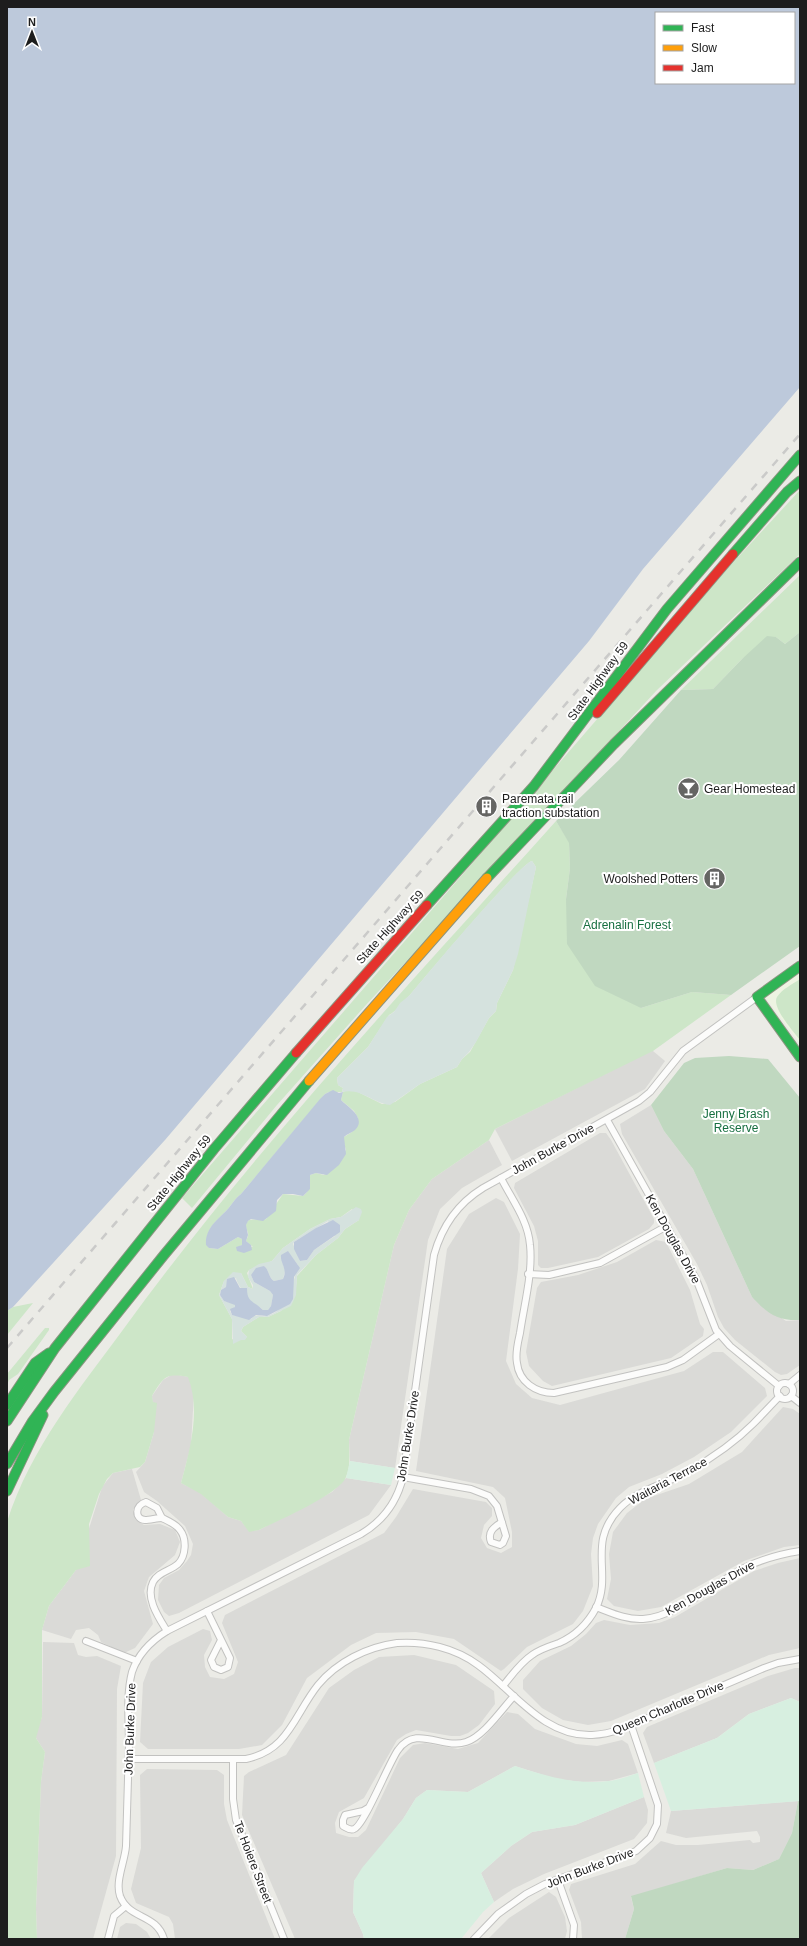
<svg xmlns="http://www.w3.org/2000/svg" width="807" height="1946" font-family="Arial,sans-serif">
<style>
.residential{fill:#dadad7}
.education{fill:#eef4e2}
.grass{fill:#cde6c8;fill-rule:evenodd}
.forest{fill:#c0d8c0}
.wetland{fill:#d5e2de;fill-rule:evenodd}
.park{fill:#d7efe0}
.water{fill:#bdc9db;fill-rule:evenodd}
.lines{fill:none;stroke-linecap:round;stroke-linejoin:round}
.street-casing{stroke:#c2c2c0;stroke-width:8}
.fast-casing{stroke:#8b9480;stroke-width:11}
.slow-casing{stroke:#8b9480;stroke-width:11}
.jam-casing{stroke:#8b9480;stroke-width:11}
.street{stroke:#fcfcfb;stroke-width:6}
.fast{stroke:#30b455;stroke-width:9}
.slow{stroke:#ff9f0a;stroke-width:9}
.jam{stroke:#e5322d;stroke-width:9}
.rail{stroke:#cacac9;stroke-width:2.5;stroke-dasharray:8 8;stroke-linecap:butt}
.labels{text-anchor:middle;stroke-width:4;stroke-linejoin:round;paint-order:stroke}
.street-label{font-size:12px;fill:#1d1d1d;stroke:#fff}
.poi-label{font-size:12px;fill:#1d1d1d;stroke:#fff;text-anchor:start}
.park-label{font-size:12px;fill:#176f41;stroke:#fff}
</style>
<rect width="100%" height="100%" fill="#ebebe6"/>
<g class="residential">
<path d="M651 1051H653L665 1061 645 1089 512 1161 495 1129Z"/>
<path d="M651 1105 664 1131 693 1169 752 1297 786 1321 800 1320V1365L787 1374 781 1375 775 1372 735 1340 724 1328 718 1317 707 1285 697 1264 622 1134 620 1124Z"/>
<path d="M600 1133H606L611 1140 654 1219V1223L649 1229 598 1257 548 1268H541L538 1265V1241L534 1226 514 1188 515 1183Z"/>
<path d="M489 1140 502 1165 462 1188 440 1209 428 1240 395 1468 350 1461 349 1440 394 1245 409 1210 432 1179Z"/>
<path d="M496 1198 504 1202 520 1234 518 1269 506 1361 516 1384 532 1398 560 1405 684 1371 713 1352H723L765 1388 767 1396 731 1432 694 1457 662 1474 629 1487 616 1498 598 1524 593 1538 591 1554 593 1586 583 1611 573 1624 527 1647 504 1669 501 1671 498 1669 454 1639 416 1632 376 1633 351 1645 307 1678 282 1725 262 1745 239 1749H148L140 1742 143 1683 151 1662 168 1647 203 1629 210 1631 212 1640 204 1655 205 1667 210 1677 224 1679 234 1674 238 1662 222 1623 225 1615 384 1533 396 1517 413 1489 486 1502 492 1508V1516L484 1525 481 1538 487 1548 501 1553 512 1547V1532L505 1498 493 1487 416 1471 447 1249 469 1214Z"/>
<path d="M656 1240 666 1242 690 1290 700 1324 704 1329 703 1336 671 1358 552 1386 543 1381 529 1366 526 1352 537 1288 541 1282 578 1275 617 1262Z"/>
<path d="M173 1374 189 1377 194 1392 191 1445 181 1483 201 1493 228 1517 241 1521 249 1531 259 1530 332 1492 346 1478 391 1485 369 1515 179 1613 169 1616 164 1612 158 1600 159 1585 164 1578 179 1570 187 1561 191 1555 193 1544 185 1526 157 1501 144 1492 136 1472 145 1462 154 1432 152 1396 163 1380Z"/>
<path d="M783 1407 793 1409 800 1414V1545L784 1547 744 1561 661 1607 638 1611 614 1606 607 1599 611 1579 609 1554 613 1532 627 1513 645 1499 689 1484 742 1452Z"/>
<path d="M132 1469 141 1500 133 1510 135 1519 144 1525 160 1524 175 1530 180 1542 175 1555 149 1577 144 1591 153 1624 135 1648 124 1653 101 1642 98 1635 89 1628 76 1630 71 1639 42 1630 49 1606 76 1570 102 1487 113 1473Z"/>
<path d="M800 1558V1648L769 1655 611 1721 588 1725 563 1720 542 1708 523 1689V1680L540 1661 571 1646 586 1634 596 1623 604 1620 630 1625 659 1623 675 1617 754 1571 778 1563Z"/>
<path d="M43 1642 74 1643 78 1655 86 1657 97 1656 121 1666 117 1689 116 1856 93 1939H37L36 1908 41 1782 45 1752 36 1738V1733L42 1717Z"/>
<path d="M414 1655 456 1665 494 1691 495 1704 479 1725 468 1733 460 1736H451L416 1730 406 1734 397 1740 364 1798 339 1812 335 1823 336 1833 349 1837H358L366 1830 400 1758 413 1745 425 1743 458 1749 478 1743 507 1712 518 1714 535 1729 576 1744 597 1746 622 1740 628 1744 638 1773 609 1781 582 1782 556 1779 515 1766 468 1792 427 1790 416 1798 403 1819 354 1881 353 1912 363 1934 364 1939H295L242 1815 244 1776 249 1772 286 1755 329 1688 354 1670 379 1657Z"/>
<path d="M795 1668H800V1702L791 1698 749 1714 717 1738 654 1763 643 1733 647 1727 768 1676Z"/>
<path d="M147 1769 217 1770 224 1775V1804L227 1820 275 1939H175L173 1924 169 1917 136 1903 131 1889 141 1848 140 1775Z"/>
<path d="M644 1797 648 1810 647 1823 634 1839 544 1874 513 1889 494 1902 481 1873 511 1846 532 1832 575 1825Z"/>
<path d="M798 1801 792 1833 779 1859 753 1870 727 1868 631 1897 634 1909 625 1939H582L581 1922 569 1890 571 1884 635 1864 661 1841 676 1845H698L750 1840 753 1843 760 1842V1837L757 1831 686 1838 666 1833 671 1811Z"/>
<path d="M549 1892 556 1897 565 1917 567 1931 565 1939H488L509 1918Z"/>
<path d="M126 1923 136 1924 147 1932 151 1939H117L120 1927Z"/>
</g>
<path class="education" d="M800 972V1044L765 997Z"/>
<g class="grass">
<path d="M800 490V554L657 690 365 1006 277 1105 192 1208 182 1198 729 567Z"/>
<path d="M800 575V632L785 644 776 637 742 659 713 689 681 690Z"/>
<path d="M556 821 569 842 570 868 566 899 641 1008 692 992 731 995 653 1051 495 1129 489 1140 432 1179 409 1210 394 1245 349 1440C349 1452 351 1466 346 1477 340 1494 277 1521 259 1530L249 1532 241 1521 228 1517 201 1494 181 1483C190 1449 201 1411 188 1377 165 1373 164 1377 152 1396L153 1402 157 1403 154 1432 145 1462 140 1467 113 1473 107 1479 99 1494 89 1524 90 1566 76 1570 49 1606 42 1630V1717L36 1738 45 1752 41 1782 36 1908 37 1939H7V1522C30 1449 80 1388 125 1327 255 1148 408 986 556 821ZM532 861 536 867 513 970 497 1003 496 1011 489 1018 470 1052 462 1059 457 1067 420 1084 395 1102 382 1104 356 1091 349 1089 343 1092 341 1100 354 1111 358 1118 352 1132 344 1137 343 1140 346 1150 324 1175 316 1173 310 1175C306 1184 312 1189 303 1196L283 1194 266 1219C260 1222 246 1215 246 1226 246 1229 249 1233 248 1235 248 1238 246 1239 246 1241L253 1247 240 1246 242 1245V1239L238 1237 218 1249 209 1248C202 1231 216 1222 226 1211 232 1205 234 1199 241 1194L325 1094 329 1092H342L343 1088 338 1085 337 1078 368 1047 389 1015C397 1011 403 1001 410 995 425 977 521 863 532 861ZM352 1209 359 1220 345 1229 338 1238 316 1255 297 1276 296 1288 281 1311 268 1317H259L254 1320 243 1327 241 1331 247 1337 237 1341 232 1339V1319L219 1295 224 1281 241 1273 248 1287 253 1289 247 1273 249 1270 272 1261 283 1248 310 1229 330 1219 341 1217Z"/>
<path d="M800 979V1040C794 1032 771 1007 777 997 782 989 793 984 800 979Z"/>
<path d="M33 1303 7 1335V1311L13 1307Z"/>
<path d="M45 1328H49V1330L18 1374 9 1380 7 1385V1374Z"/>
</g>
<g class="forest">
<path d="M800 632V946L731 995 692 992 641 1008 595 986 567 944 566 899 570 868 569 843 556 821 619 760 681 690 713 689 742 659 767 636 776 637 785 644Z"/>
<path d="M729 1056 768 1059 800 1098V1320C777 1321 767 1313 752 1297L693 1169 664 1131 651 1105 684 1063 695 1058Z"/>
<path d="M798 1801H800V1939H625L634 1909 631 1896 727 1868 753 1870 779 1859 792 1833Z"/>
</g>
<g class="wetland">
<path d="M532 861 536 867 518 954 513 970 497 1003 496 1011 489 1018 476 1042 469 1052 462 1059 457 1067 420 1084 390 1105C370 1102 362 1088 342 1092L343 1088 338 1085 337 1078 368 1047 387 1017 394 1012 400 1003 410 995C424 978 520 863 532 861Z"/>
<path d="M356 1207 361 1209 362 1212 359 1220 345 1229 338 1238 316 1255 297 1275 296 1295 291 1306 268 1317H259L254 1320 243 1327 241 1331 247 1337 245 1340H241L233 1344 232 1319 219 1295 224 1281 233 1272 241 1273 248 1287 253 1289V1285L248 1277 249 1270 259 1264 272 1261 283 1248 310 1229 330 1219 341 1217ZM328 1221 335 1236 314 1250 307 1260 300 1261 293 1244 294 1242ZM288 1252 298 1265C293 1283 288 1312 266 1316 260 1317 256 1313 251 1319L232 1315 230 1311 235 1307V1304L224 1301 220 1295 221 1290 226 1287 227 1283 236 1278C237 1284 246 1296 250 1300 253 1304 259 1306 263 1310H268L271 1306 273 1295 270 1291 254 1282 251 1275 264 1266C269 1269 268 1277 274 1281L283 1279 285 1271 282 1261Z"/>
</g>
<g class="park">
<path d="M350 1461 395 1468 391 1485 346 1478Z"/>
<path d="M791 1698 800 1702V1801L671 1811 654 1763 717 1738 749 1714Z"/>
<path d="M515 1766C545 1776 576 1785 609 1781 619 1780 629 1776 638 1773L644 1797 575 1825 532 1832 511 1846 481 1873 494 1902 483 1912 461 1939H364L363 1934 353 1912 354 1881 362 1868 403 1819 416 1798 427 1790 468 1792Z"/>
</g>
<g class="water">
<path d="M7 7H800V387L643 569 589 641 165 1140 13 1307 7 1311ZM656 13H794V83H656Z"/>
<path d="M333 1090 339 1093 343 1092 341 1100C348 1107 367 1118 355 1130 351 1133 347 1134 344 1137L346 1154 339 1165 327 1175 316 1173 310 1175V1189L303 1196 293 1194H283L277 1200 276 1211 263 1221 251 1219 248 1221 246 1225 248 1235 246 1241 251 1245 252 1250 244 1253 237 1251 236 1247 242 1245V1239L238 1237 218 1249 209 1248 206 1245C205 1229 216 1221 226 1211 232 1205 234 1199 241 1194L320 1099 325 1094Z"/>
<path d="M333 1220 340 1225V1232L314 1250 307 1260 300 1261 294 1249V1242L316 1228Z"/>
<path d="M288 1251 300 1268 294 1277 293 1299 290 1304 267 1316 256 1315 249 1320 232 1315 230 1309 235 1307V1305L224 1301 220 1295 221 1290 226 1287 227 1279 234 1277 240 1288H247C247 1303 253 1300 263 1310H268L271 1306 273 1295 270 1291 254 1282 251 1275 256 1268 264 1266C269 1269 268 1277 274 1281L283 1279C288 1269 280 1263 281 1255Z"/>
</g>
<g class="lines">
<defs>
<g id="street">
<path d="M607 1120 696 1279 716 1330 730 1346 779 1386"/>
<path d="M501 1178C512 1200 528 1220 530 1245 533 1273 524 1305 520 1333 518 1342 515 1353 517 1363 519 1382 536 1393 554 1393L667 1367 683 1360 719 1334"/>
<path d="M528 1274 549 1275 600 1263 667 1226"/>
<circle cx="785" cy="1391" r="8"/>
<path d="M789 1384 800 1375"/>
<path d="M791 1396 800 1403"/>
<path d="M403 1477 471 1489 489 1496 497 1506 506 1536 503 1543 500 1545 491 1542C487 1532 494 1527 502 1522"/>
<path d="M146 1502 157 1508 162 1518C157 1518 150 1520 145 1520 134 1519 135 1505 146 1502Z"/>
<path d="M162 1518C168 1521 176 1524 180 1530 187 1539 186 1556 178 1564 170 1571 158 1572 153 1582 145 1598 159 1618 167 1631"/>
<path d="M596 1607C612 1613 626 1620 643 1619 676 1617 715 1583 744 1568 762 1559 781 1554 800 1551"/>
<path d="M207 1611 230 1658 228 1667 221 1670 214 1667 211 1660 221 1640"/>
<path d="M86 1641 137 1661"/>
<path d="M503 1686C512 1675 520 1663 532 1655 540 1649 550 1646 559 1643 575 1636 588 1623 596 1608 613 1573 586 1543 620 1508 638 1489 667 1484 689 1471 712 1458 734 1443 753 1424 762 1415 771 1405 780 1396"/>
<path d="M129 1759H246C289 1750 294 1715 318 1685 337 1662 367 1647 397 1643 425 1641 455 1648 478 1665 513 1690 543 1737 592 1735 618 1734 642 1720 666 1710 699 1696 732 1682 764 1668L778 1663 800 1659"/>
<path d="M233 1759V1799L236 1820 284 1939"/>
<path d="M368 1808 363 1811 345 1815 343 1820V1826C347 1828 350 1831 354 1829 364 1826 389 1762 398 1750 416 1724 443 1750 466 1742 484 1736 501 1710 514 1696"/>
<path d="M558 1880 574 1925 573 1939"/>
<path d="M108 1939 114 1916 126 1906"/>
<path d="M164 1939C156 1913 129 1920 120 1896 115 1881 125 1861 126 1846 127 1812 128 1778 129 1745 129 1721 126 1695 132 1672 138 1654 151 1641 167 1631L361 1534C383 1521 397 1502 403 1477L434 1255C442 1226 457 1204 483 1188L639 1101 650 1092 683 1051 757 997"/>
<path d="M474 1939 498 1914 526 1894 545 1884 636 1851 650 1838 657 1824 658 1805 631 1725"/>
</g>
<g id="fast">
<path d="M733 554 787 492 800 481"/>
<path d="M487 878 614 744 800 562"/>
<path d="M427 905 534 786 667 609 800 455"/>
<path d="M800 966 757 997 800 1057"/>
<path d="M7 1405 35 1363 49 1353"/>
<path d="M7 1421 55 1348 214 1149 296 1053"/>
<path d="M7 1464 32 1422 54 1392 164 1255 309 1081"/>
<path d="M7 1491 43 1415"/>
</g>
<path id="slow" d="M309 1081 487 878"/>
<g id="jam">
<path d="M597 713 733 554"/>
<path d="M296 1053 427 905"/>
</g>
</defs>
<use href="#street" class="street-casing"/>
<use href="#fast" class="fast-casing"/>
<use href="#slow" class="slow-casing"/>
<use href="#jam" class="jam-casing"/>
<use href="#street" class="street"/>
<use href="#fast" class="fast"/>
<use href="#slow" class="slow"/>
<use href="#jam" class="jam"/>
<path class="rail" d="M7 1348 800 434"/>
</g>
<defs>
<symbol id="bar-disc" viewBox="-11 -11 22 22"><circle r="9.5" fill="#656563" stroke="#fff"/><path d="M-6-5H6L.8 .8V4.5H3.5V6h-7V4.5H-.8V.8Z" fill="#fff"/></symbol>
<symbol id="building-disc" viewBox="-11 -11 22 22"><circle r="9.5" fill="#656563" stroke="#fff"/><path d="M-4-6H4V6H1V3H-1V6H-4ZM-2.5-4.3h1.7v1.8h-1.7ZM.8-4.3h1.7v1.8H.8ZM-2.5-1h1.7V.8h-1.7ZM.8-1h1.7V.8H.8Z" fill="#fff"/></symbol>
</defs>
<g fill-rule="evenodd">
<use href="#bar-disc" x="676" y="776" width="25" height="25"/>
<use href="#building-disc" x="474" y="794" width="25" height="25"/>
<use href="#building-disc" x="702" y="866" width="25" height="25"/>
</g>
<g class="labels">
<g class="street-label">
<text transform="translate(598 681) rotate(-54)" y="4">State Highway 59</text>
<text transform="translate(390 927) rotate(-48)" y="4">State Highway 59</text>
<text transform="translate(553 1149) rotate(-29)" y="4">John Burke Drive</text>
<text transform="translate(179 1173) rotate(-51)" y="4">State Highway 59</text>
<text transform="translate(673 1239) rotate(61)" y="4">Ken Douglas Drive</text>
<text transform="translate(408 1436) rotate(-81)" y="4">John Burke Drive</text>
<text transform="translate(668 1481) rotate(-28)" y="4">Waitaria Terrace</text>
<text transform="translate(710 1588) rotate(-29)" y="4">Ken Douglas Drive</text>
<text transform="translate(668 1708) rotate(-23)" y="4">Queen Charlotte Drive</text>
<text transform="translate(130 1729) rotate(-88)" y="4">John Burke Drive</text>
<text transform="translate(253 1862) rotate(69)" y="4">Te Hoiere Street</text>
<text transform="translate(590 1868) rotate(-21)" y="4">John Burke Drive</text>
</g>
<g class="poi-label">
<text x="704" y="793">Gear Homestead</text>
<text x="502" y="803">Paremata rail<tspan x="502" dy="14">traction substation</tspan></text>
<text x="698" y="883" text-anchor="end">Woolshed Potters</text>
</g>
<g class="park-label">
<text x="627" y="929">Adrenalin Forest</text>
<text x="736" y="1118">Jenny Brash<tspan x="736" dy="14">Reserve</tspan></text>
</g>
</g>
<rect width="807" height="1946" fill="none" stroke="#1d1d1d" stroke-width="16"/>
<rect x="655" y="12" width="140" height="72" fill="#ffffff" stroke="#a5a5a5"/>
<rect x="663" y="25" width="20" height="6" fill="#30b455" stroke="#a5a5a5"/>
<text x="691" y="32" font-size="12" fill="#1d1d1d">Fast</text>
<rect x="663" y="45" width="20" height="6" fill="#ff9f0a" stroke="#a5a5a5"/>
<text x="691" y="52" font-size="12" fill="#1d1d1d">Slow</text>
<rect x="663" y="65" width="20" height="6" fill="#e5322d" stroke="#a5a5a5"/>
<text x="691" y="72" font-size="12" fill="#1d1d1d">Jam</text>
<g transform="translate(32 32)" stroke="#ffffff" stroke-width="3" paint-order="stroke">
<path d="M0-3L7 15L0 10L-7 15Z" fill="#1d1d1d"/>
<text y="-6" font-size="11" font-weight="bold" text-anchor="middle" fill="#1d1d1d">N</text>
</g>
</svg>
